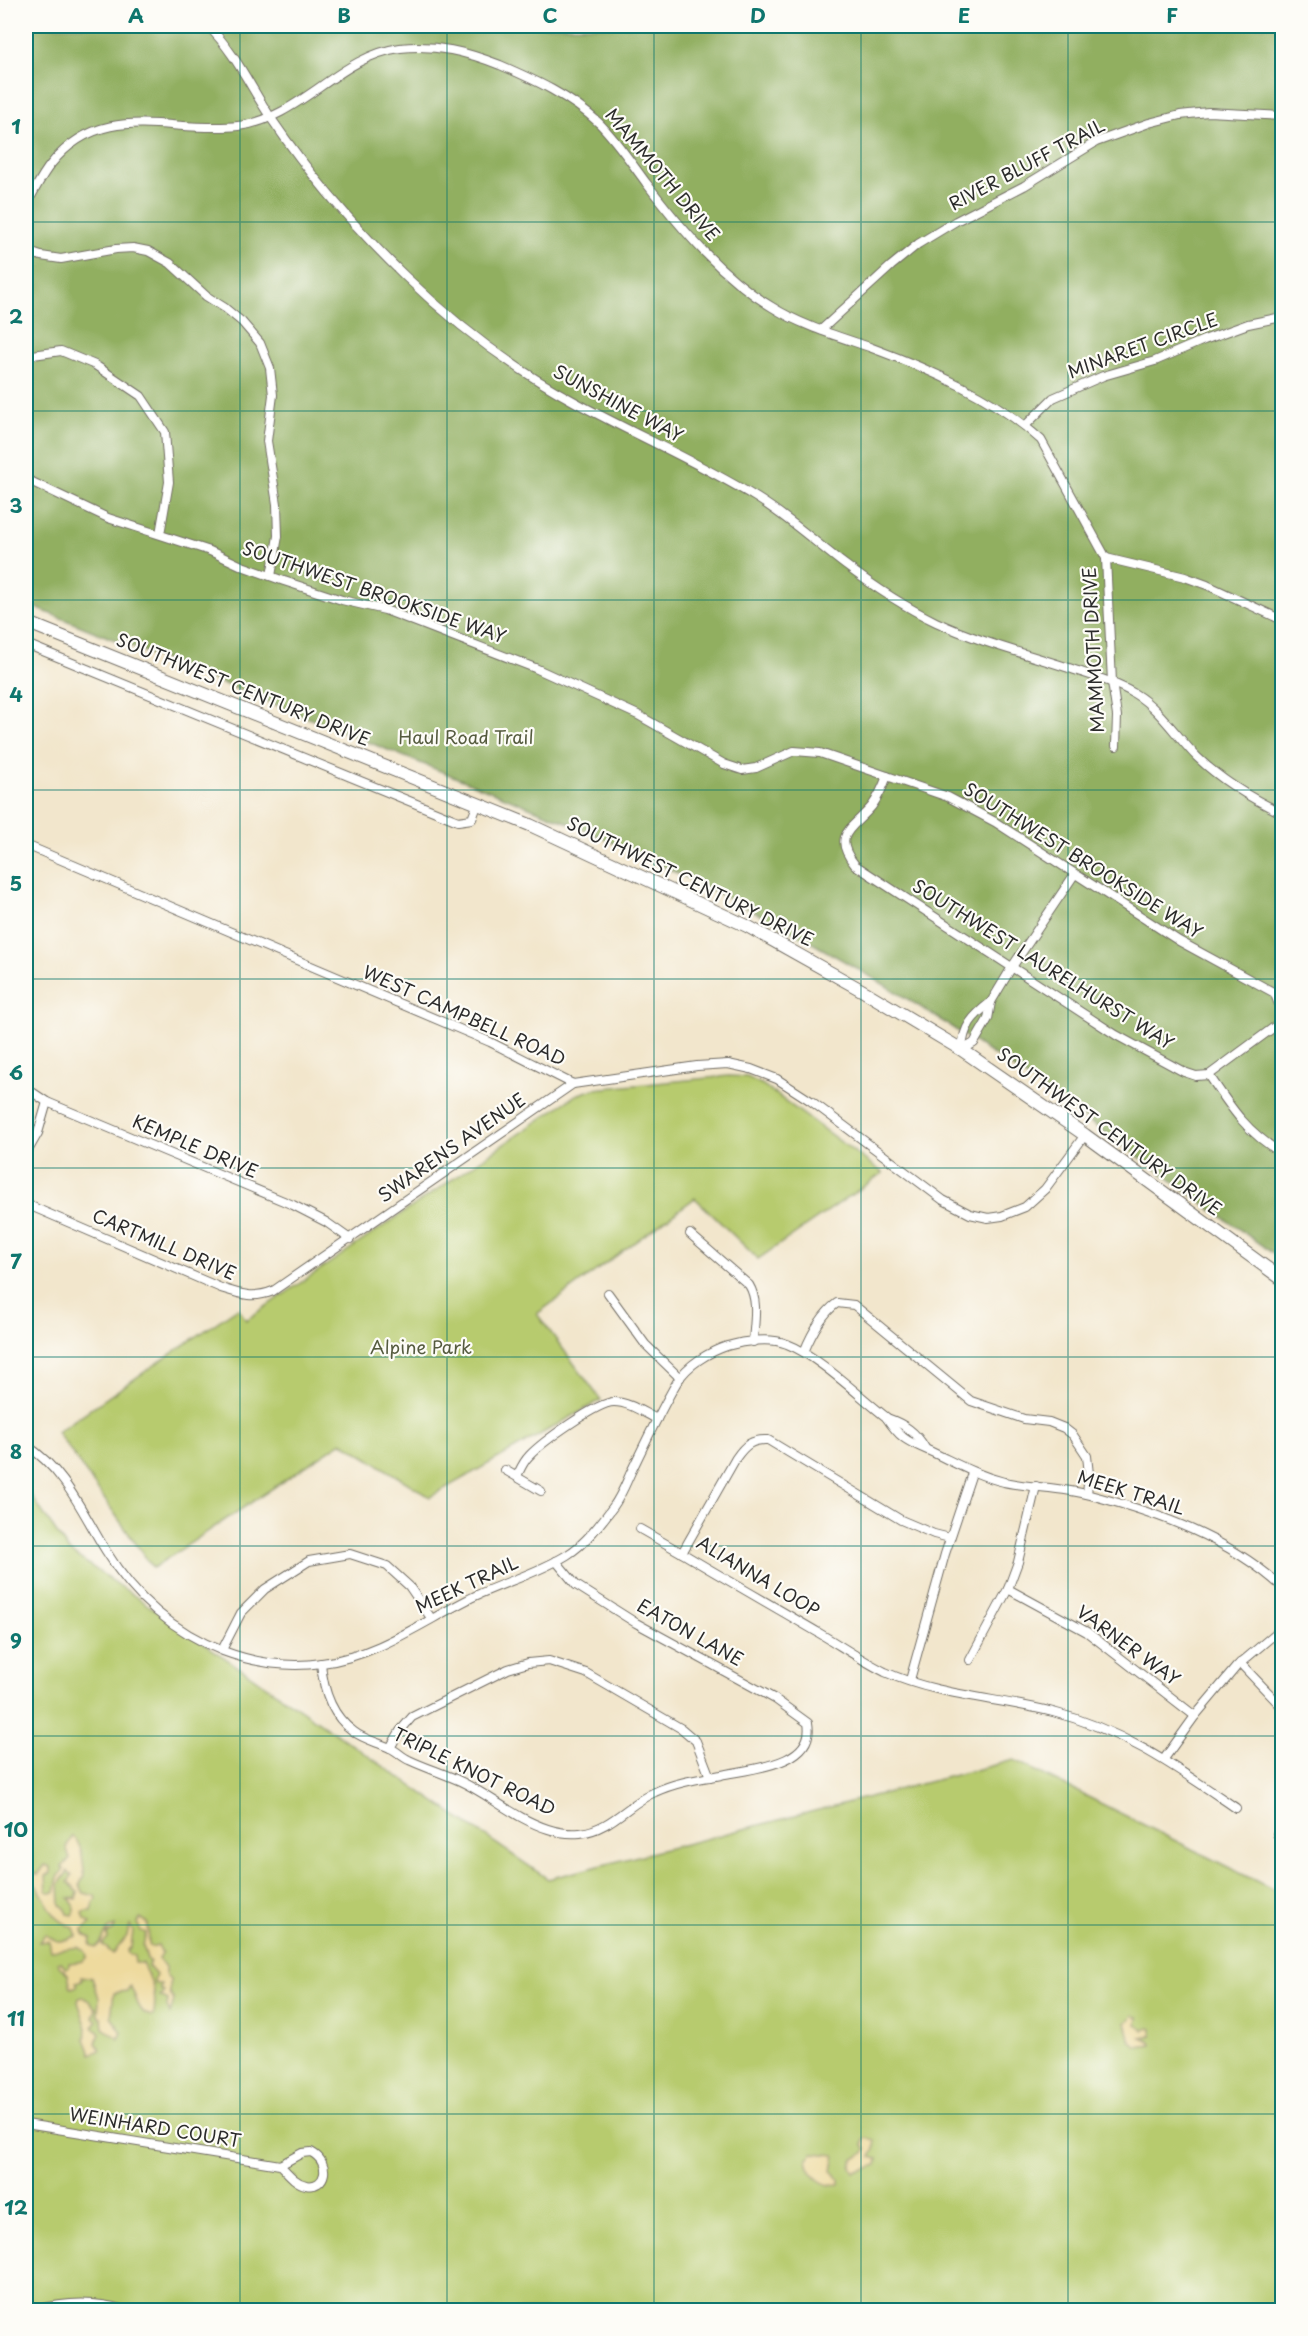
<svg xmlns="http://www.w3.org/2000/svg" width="1308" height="2336" font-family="'Playpen Sans',sans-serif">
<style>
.green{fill:#b7cb6e;stroke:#717b4c;stroke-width:1.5}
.forest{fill:#91af61;stroke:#5e6d46;stroke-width:1.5}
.sand{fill:#eeda9e;stroke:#8c8264;stroke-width:1.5;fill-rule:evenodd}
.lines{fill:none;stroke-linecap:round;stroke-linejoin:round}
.minor-casing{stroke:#716c63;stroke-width:10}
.secondary-casing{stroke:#716c63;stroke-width:14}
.minor{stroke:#fff;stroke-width:8}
.secondary{stroke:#fff;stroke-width:12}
.grid{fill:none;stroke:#0f766e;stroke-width:1.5;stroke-opacity:0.55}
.labels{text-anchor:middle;stroke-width:4.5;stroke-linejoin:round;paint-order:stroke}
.street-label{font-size:18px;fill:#2b2b2b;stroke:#fdfcf7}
.park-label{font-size:18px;fill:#555b3f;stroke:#fdfcf7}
.neatline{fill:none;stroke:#0f766e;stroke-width:2}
.grid-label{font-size:20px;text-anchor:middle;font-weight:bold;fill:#0f766e}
</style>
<rect width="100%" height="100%" fill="#fdfcf7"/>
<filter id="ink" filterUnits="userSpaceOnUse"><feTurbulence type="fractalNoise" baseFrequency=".0167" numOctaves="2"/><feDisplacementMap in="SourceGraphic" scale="12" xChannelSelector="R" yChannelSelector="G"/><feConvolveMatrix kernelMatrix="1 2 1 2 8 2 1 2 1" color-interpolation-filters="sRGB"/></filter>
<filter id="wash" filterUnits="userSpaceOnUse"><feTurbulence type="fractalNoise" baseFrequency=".008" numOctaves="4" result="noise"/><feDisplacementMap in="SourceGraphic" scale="24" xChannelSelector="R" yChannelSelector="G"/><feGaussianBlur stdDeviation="1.35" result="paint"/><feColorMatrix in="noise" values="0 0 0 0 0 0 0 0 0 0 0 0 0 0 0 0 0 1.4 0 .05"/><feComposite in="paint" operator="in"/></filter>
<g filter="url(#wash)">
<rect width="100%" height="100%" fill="#f2e6cc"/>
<g class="green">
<path d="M729 1076 747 1077 763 1085 883 1173 758 1259 695 1198 537 1314 601 1400 430 1497 342 1442 153 1568 57 1432 238 1308 246 1320 576 1095 594 1089Z"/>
<path d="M26 1488 69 1551 548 1879 1014 1760 1282 1894V2310H26Z"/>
</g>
<path class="forest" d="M26 26H1282V1260C1163 1175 1046 1087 922 1008 810 937 691 877 569 823L26 604Z"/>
<g class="sand">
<path d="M73 1836C82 1845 83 1860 84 1872 85 1883 75 1880 84 1893L96 1896 97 1900 94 1902 92 1911H86L83 1913 85 1919 91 1923 83 1930 84 1934 91 1938 90 1945 96 1947C105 1941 103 1930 115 1926L114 1930 107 1934 108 1939 102 1944 113 1954 127 1936 130 1925 133 1931 131 1947 127 1951 128 1954 134 1956 135 1963H143C144 1971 148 1974 151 1981 155 1989 156 2007 153 2016 136 2014 137 1995 130 1986L127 1991 114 1993 111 2017 122 2032 119 2039 103 2028 102 2018 98 2015 99 1998 92 1978 81 1976 82 1980 76 1982 78 1986 71 1988 68 1974 59 1966 58 1963 61 1962 65 1968 69 1967V1963C76 1962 84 1963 87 1956L85 1951 79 1947 51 1951 49 1941 39 1942 45 1934C60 1945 61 1941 77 1936L74 1928C53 1919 52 1911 40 1891 36 1885 32 1883 30 1875L32 1872 38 1875 45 1865 51 1867V1873L46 1876 47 1891 50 1893 55 1892 58 1877 64 1869 62 1867 70 1858 66 1847ZM68 1871 72 1875 68 1882 78 1892 76 1899 69 1898 74 1905 75 1911 73 1915 67 1914 64 1907 60 1905 59 1884Z"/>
<path d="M140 1918 148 1923 149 1945 151 1947 158 1945 162 1953 159 1959 165 1967V1974L170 1979V1994L174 2000 170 2014 167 2007 168 2000 160 1996 164 1991 160 1989 162 1984H156L154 1982 156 1975 148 1966 150 1961 147 1959 143 1946 146 1933 141 1931 137 1923Z"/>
<path d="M83 1997 88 1999 96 2009 93 2017 97 2021 93 2027 100 2034 96 2043 101 2050 91 2054 85 2039 87 2028 78 2002 79 1998Z"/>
<path d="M1133 2015 1139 2017 1136 2025 1144 2030 1150 2028 1152 2029V2035L1141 2037 1151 2041 1152 2045 1137 2047 1131 2042 1126 2023Z"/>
<path d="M867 2138 875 2140V2149L871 2157 878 2159 877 2165 854 2172 851 2167 853 2160 863 2154 866 2149 863 2145 864 2140Z"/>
<path d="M813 2153 835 2155 832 2170 839 2179V2185C823 2188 808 2174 807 2159Z"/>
</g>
</g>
<g filter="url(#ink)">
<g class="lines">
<defs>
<g id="minor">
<path d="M208 26C236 53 251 89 273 121 312 178 356 229 406 277 456 325 514 369 575 402 635 435 699 462 757 498 788 517 815 542 844 564 873 586 903 606 936 622 979 642 1027 654 1072 669 1093 676 1115 682 1135 694 1160 709 1176 736 1197 757 1221 780 1252 799 1282 813"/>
<path d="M26 205C34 192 41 176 51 164 104 99 169 134 238 126 300 119 339 56 400 48 436 44 467 52 500 65 535 80 570 96 599 123 617 141 632 164 647 184 683 231 721 276 772 307 802 326 838 336 872 348 929 369 996 398 1041 440L1106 558 1112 682 1117 716 1116 746"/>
<path d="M26 251 41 256 61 259 116 249 133 248 148 251 170 263 206 296 225 308 242 322 260 343 270 368 273 395 267 441 277 504 278 536 271 576"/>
<path d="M821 330 891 266 918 244 956 221 1024 186 1096 142 1149 123 1180 115 1208 112 1282 116"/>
<path d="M26 360 33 355 61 351 95 365 141 396 165 432 169 482 160 534"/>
<path d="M1025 426 1053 398 1103 376 1155 361 1204 340 1248 324 1282 317"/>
<path d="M26 479 108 518 210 551 242 566 284 581 342 600 385 610 535 668 638 715 724 764 742 770 756 768 794 751 820 753 948 797 995 822 1179 941 1282 997"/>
<path d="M1106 558 1185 577 1207 585 1282 620"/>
<path d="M26 644 458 821 472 819 478 803"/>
<path d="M887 776C883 787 879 796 872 806 854 828 830 834 855 865L1116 1035 1184 1072 1196 1076 1209 1075 1277 1025 1281 1010 1275 994"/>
<path d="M26 845 490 1042 573 1084 697 1066 728 1064 751 1069 777 1079 811 1101 943 1200 970 1214 988 1218 1002 1216 1025 1207 1045 1189 1085 1135"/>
<path d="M962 1050 974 1043 988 1019 991 1002 1012 967 1074 875"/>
<path d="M962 1050C963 1026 973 1016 991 1002"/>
<path d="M1209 1075C1231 1108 1247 1133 1282 1153"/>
<path d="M26 1088 47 1102 293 1205 326 1222 350 1239"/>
<path d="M26 1154 38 1133 47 1102"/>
<path d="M26 1204 221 1288C240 1294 253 1299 273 1291L573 1084"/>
<path d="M690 1234 749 1285C759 1301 754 1323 753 1342"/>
<path d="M608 1293 645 1344 680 1378"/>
<path d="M804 1352C811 1335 822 1314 837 1303L854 1305 971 1401 1024 1419 1049 1422 1064 1428 1073 1435 1087 1456 1089 1474 1087 1494"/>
<path d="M887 1418C904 1424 916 1432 925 1448"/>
<path d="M26 1445C65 1470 82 1512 106 1551 134 1597 172 1631 223 1651 255 1663 288 1668 322 1663 378 1656 425 1620 475 1596 505 1582 538 1573 567 1555 585 1544 601 1523 613 1507 621 1496 626 1483 631 1472 646 1441 660 1411 677 1382 687 1365 709 1352 727 1346 744 1341 770 1337 787 1344 817 1355 860 1397 886 1417 903 1443 911 1442 936 1454 959 1465 979 1476 1004 1482 1032 1488 1062 1487 1090 1495 1158 1513 1229 1538 1282 1587"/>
<path d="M505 1470 541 1491"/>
<path d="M517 1476C520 1470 523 1462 529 1456 541 1443 597 1402 614 1402 629 1402 644 1413 657 1419"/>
<path d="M640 1529 682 1553"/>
<path d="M950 1538 934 1534 901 1520 768 1440C752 1439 745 1445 736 1458L682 1553C727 1580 773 1606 819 1633 841 1646 863 1661 885 1672 938 1696 998 1698 1053 1712 1124 1730 1177 1768 1236 1808"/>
<path d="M1008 1589 1087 1632 1195 1716"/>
<path d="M222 1650 241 1613 265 1589 309 1561 350 1554 387 1566 409 1586 431 1618"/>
<path d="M970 1660 1008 1589 1018 1562 1036 1486"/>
<path d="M321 1663C323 1689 331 1715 353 1731 364 1740 378 1742 390 1748 397 1751 402 1757 409 1760 426 1768 443 1773 460 1781 490 1795 516 1819 548 1829 557 1832 570 1834 580 1833 610 1830 629 1803 655 1792 676 1782 699 1779 721 1775 749 1769 816 1765 808 1723L775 1699 636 1623 576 1585 556 1561"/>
<path d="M1240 1663 1282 1707"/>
<path d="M910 1680 945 1554 972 1473"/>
<path d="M390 1748 400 1731 412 1717 508 1669 528 1663 549 1661 586 1673 682 1729 696 1741 710 1777"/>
<path d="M1164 1759 1195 1716 1237 1666 1282 1628"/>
<path d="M1277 1834 1282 1838"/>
<path d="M26 2124 280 2165C287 2172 295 2183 306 2185 326 2189 332 2163 311 2152L302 2153 280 2165"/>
<path d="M35 2310C65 2302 96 2301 125 2310"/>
</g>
<path id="secondary" d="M26 622 530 825 747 926 865 992 962 1050 1085 1135 1282 1279"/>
</defs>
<use href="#minor" class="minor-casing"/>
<use href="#secondary" class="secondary-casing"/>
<use href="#minor" class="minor"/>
<use href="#secondary" class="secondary"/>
</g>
</g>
<path class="grid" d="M240 26V2310M447 26V2310M654 26V2310M861 26V2310M1068 26V2310M26 222H1282M26 411H1282M26 600H1282M26 790H1282M26 979H1282M26 1168H1282M26 1357H1282M26 1546H1282M26 1736H1282M26 1925H1282M26 2114H1282"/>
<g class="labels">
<g class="street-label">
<text transform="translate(1027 165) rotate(-28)" y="6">RIVER BLUFF TRAIL</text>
<text transform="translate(662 175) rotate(50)" y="6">MAMMOTH DRIVE</text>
<text transform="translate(1143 346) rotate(-20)" y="6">MINARET CIRCLE</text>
<text transform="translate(618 404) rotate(28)" y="6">SUNSHINE WAY</text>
<text transform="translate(374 593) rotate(19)" y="6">SOUTHWEST BROOKSIDE WAY</text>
<text transform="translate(1094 650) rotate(-93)" y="6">MAMMOTH DRIVE</text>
<text transform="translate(243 690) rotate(22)" y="6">SOUTHWEST CENTURY DRIVE</text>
<text transform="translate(1083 861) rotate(32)" y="6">SOUTHWEST BROOKSIDE WAY</text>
<text transform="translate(690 882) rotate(26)" y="6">SOUTHWEST CENTURY DRIVE</text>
<text transform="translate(1043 965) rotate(32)" y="6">SOUTHWEST LAURELHURST WAY</text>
<text transform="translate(464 1016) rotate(24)" y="6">WEST CAMPBELL ROAD</text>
<text transform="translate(1109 1132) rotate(36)" y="6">SOUTHWEST CENTURY DRIVE</text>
<text transform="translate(195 1147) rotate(23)" y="6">KEMPLE DRIVE</text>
<text transform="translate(452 1148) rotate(-35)" y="6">SWARENS AVENUE</text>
<text transform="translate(164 1245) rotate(23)" y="6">CARTMILL DRIVE</text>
<text transform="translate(1131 1493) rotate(17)" y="6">MEEK TRAIL</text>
<text transform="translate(758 1577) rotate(31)" y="6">ALIANNA LOOP</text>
<text transform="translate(467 1585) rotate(-25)" y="6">MEEK TRAIL</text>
<text transform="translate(690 1633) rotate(29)" y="6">EATON LANE</text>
<text transform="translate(1128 1646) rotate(36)" y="6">VARNER WAY</text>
<text transform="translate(474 1772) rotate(26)" y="6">TRIPLE KNOT ROAD</text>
<text transform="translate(155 2128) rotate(9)" y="6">WEINHARD COURT</text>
</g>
<g class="park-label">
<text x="466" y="744">Haul Road Trail</text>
<text x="421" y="1354">Alpine Park</text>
</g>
</g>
<rect width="1308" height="2336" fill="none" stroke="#fdfcf7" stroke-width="66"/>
<rect x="33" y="33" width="1242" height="2270" class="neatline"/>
<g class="grid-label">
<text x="136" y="23">A</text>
<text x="344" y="23">B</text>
<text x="550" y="23">C</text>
<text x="758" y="23">D</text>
<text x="964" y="23">E</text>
<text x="1172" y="23">F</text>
<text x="16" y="134">1</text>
<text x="16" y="324">2</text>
<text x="16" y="513">3</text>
<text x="16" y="702">4</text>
<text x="16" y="891">5</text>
<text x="16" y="1080">6</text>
<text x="16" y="1269">7</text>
<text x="16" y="1459">8</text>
<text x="16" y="1648">9</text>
<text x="16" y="1837">10</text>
<text x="16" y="2026">11</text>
<text x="16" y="2215">12</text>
</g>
</svg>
